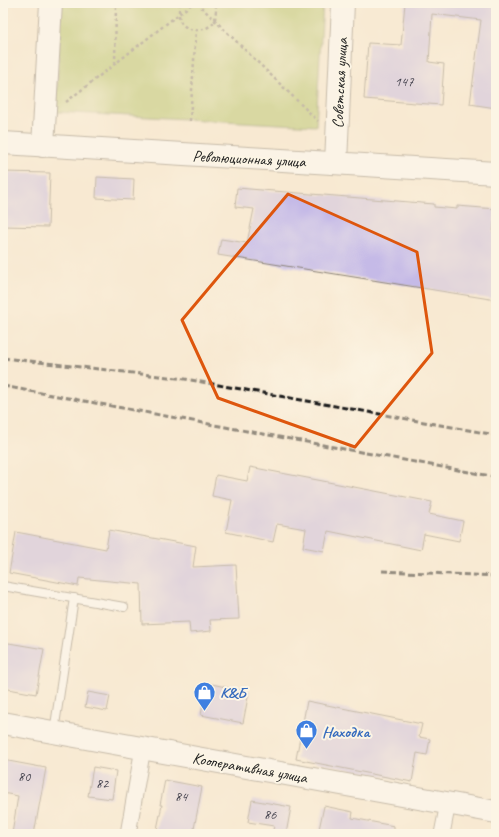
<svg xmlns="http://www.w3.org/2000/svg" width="499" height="837" font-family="Caveat,sans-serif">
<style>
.green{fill:#b3c468;stroke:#687042}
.building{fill:#c5bae7}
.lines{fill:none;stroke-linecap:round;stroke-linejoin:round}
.lane-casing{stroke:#8a8277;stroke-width:10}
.street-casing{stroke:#8a8277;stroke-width:17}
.secondary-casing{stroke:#8a8277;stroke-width:24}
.path{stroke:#8a8277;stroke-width:2.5;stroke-dasharray:3 3;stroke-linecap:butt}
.lane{stroke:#fff;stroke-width:8}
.street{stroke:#fff;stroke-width:15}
.secondary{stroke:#fff;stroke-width:22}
.rail{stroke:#1c1c1c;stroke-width:3;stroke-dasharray:6 3;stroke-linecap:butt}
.marked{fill:none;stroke:#de560d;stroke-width:3;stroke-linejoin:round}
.labels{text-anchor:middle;stroke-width:4;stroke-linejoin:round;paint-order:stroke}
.number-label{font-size:14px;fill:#46444f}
.street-label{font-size:16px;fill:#1c1c1c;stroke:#fcf5e5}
.shop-label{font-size:16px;font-weight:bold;fill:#366cbe;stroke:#fcf5e5;text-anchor:start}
</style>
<rect width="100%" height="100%" fill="#fcf5e5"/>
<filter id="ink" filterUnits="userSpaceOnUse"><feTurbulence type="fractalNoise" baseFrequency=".025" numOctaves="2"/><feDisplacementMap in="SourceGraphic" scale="8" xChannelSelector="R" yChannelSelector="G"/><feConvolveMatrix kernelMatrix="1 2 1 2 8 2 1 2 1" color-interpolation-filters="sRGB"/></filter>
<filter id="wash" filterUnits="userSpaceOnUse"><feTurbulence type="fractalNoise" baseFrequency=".012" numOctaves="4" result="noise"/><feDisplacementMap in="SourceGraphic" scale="16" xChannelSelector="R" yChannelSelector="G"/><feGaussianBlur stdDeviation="0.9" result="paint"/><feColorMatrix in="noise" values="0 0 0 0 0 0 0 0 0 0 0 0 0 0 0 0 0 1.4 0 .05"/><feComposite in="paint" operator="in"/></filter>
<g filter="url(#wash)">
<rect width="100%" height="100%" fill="#f8e9d2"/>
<path class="green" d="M61 3H323L316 126 56 112Z"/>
<g id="blocks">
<g class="building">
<path d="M405 3H496V108L470 104 481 20 432 14 429 62 444 64 441 105 364 99 368 43 401 45Z"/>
<path d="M3 172 50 173 48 227 3 226Z"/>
<path d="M97 177 134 179 133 200 96 198Z"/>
<path d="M237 188 434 204V207L457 209V206L496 209 493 233H496V300L218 255 221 239 247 243 254 209 235 207Z"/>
<path d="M250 467 432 502 429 514 463 521 459 541 424 534 421 550 328 531 324 551 303 547 306 529 277 524 273 542 226 532 232 500 212 496 216 475 247 481Z"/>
<path d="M109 530 196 546 193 567 236 565 239 619 210 620 211 631 190 633 189 622 142 624 141 584 79 578 78 586 9 573 16 532 106 549Z"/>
<path d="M3 642 44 649 36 694 3 688Z"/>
<path d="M207 683 249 692 243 723 201 715Z"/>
<path d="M88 692 110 696 107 711 85 707Z"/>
<path d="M307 701 422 724 419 737 430 739 427 755 417 753 412 782 296 759Z"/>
<path d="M3 760 46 768 34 834H12L18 796 3 793Z"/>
<path d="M93 767 116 771 112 799 88 796Z"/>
<path d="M165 780 202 787 193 834H156L162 805H160Z"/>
<path d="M252 800 291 807 286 834H272L274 826 248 822Z"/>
<path d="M324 806 353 812 352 818 394 826V834H318Z"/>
</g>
</g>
</g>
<g filter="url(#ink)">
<use href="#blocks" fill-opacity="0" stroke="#8a8277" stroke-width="1"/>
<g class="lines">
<defs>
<g id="lane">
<path d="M3 586 124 607"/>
<path d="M54 732 74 598"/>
</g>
<g id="street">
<path d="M128 834 143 748"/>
<path d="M442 834 448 803"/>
</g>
<g id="secondary">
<path d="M3 143 496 173"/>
<path d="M43 146 51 3"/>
<path d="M336 163 343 3"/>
<path d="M3 723 496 812"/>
</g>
</defs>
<use href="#lane" class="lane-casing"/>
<use href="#street" class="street-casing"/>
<use href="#secondary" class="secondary-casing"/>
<g class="path">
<path d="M180 3C179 9 178 17 181 22 187 34 211 32 215 19 216 14 216 8 216 3"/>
<path d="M197 3 318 121"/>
<path d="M115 64 116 3"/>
<path d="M66 102 193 3"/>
<path d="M190 121 196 30"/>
</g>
<use href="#lane" class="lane"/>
<use href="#street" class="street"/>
<use href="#secondary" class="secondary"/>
<g class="rail">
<path d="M3 358 185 379 496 435"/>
<path d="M3 386 496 477"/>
<path d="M382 571 496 576"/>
</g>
</g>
</g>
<path d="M0 0H499V837H0ZM288 194 417 252 432 353 355 447 218 398 182 320Z" fill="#f8e9d2" fill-opacity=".55" fill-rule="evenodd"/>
<path class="marked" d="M288 194 417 252 432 353 355 447 218 398 182 320Z"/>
<defs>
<symbol id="shop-pin" viewBox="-11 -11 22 30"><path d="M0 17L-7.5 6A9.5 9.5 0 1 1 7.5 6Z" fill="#3f7fe0" stroke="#fcf5e5"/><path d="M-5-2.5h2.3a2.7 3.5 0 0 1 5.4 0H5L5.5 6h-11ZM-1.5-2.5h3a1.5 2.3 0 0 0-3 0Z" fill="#fff"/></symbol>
</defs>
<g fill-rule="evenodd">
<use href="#shop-pin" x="192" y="680" width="25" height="34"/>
<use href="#shop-pin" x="294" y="718" width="25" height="34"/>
</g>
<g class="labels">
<g class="number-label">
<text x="404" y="86">147</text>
<text x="24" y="781">80</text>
<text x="102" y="788">82</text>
<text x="181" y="801">84</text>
<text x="270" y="819">86</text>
</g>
<g class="street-label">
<text transform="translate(339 83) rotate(-87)" y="6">Советская улица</text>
<text transform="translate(249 158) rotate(3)" y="6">Революционная улица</text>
<text transform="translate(250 767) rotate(10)" y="6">Кооперативная улица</text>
</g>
<g class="shop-label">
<text x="220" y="698">К&amp;Б</text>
<text x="322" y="737">Находка</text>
</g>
</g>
<rect width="499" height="837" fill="none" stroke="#fcf5e5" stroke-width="16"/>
</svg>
